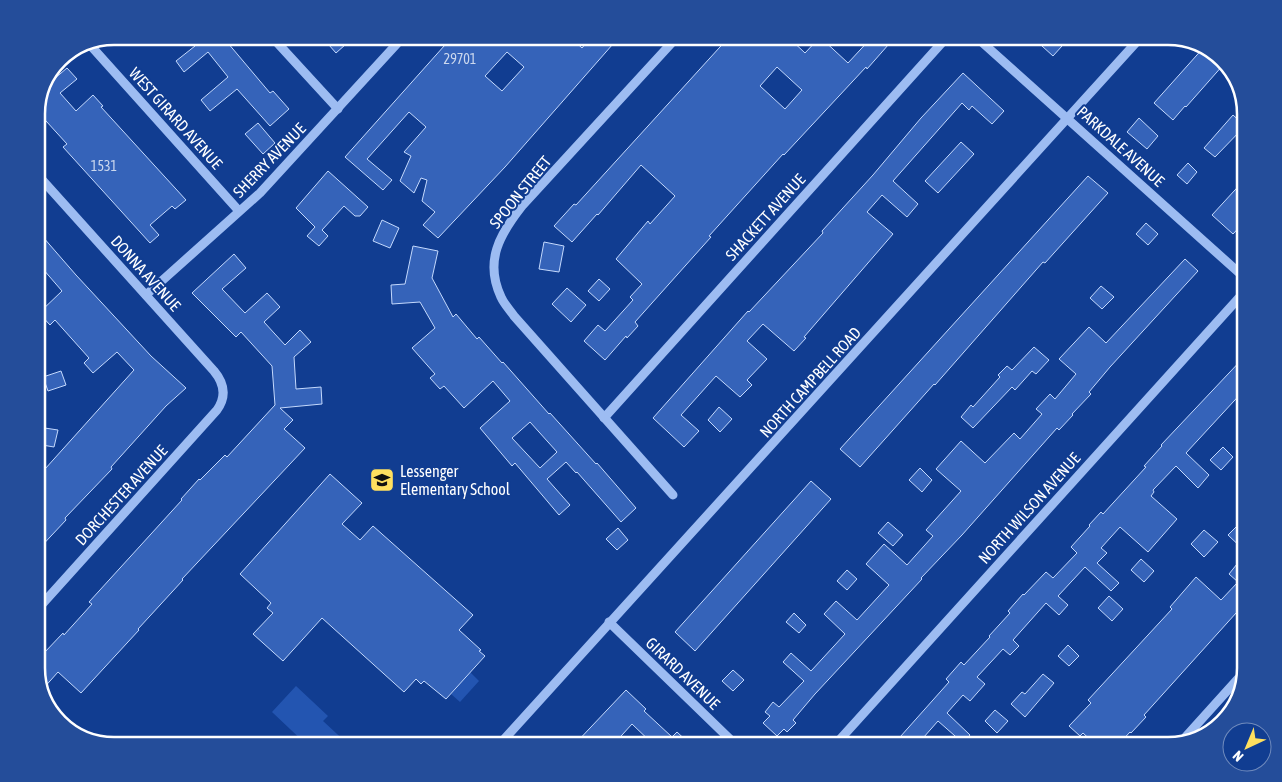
<svg xmlns="http://www.w3.org/2000/svg" width="1282" height="782" font-family="'Asap Condensed',sans-serif">
<style>
.green{fill:#2355b1}
.building{fill:#3563b9;stroke:#c4d9fd;fill-rule:evenodd}
.lines{fill:none;stroke-linecap:round;stroke-linejoin:round}
.minor{stroke:#9dbcf2;stroke-width:9}
.labels{text-anchor:middle;stroke-width:4;stroke-linejoin:round;paint-order:stroke}
.number-label{font-size:14px;fill:#ccd8ee}
.street-label{font-size:16px;fill:#fff;stroke:#113d91}
.poi-label{font-size:16px;fill:#fff;stroke:#113d91;text-anchor:start}
.rim{fill:none;stroke:#fff;stroke-width:2.5}
</style>
<rect width="100%" height="100%" fill="#113d91"/>
<g class="green">
<path d="M470 672 479 681 460 702 451 694Z"/>
<path d="M296 686 328 716 323 721 350 746H308L272 712Z"/>
</g>
<g class="building">
<path d="M190 36H222L270 93 273 91 289 109 270 126 237 89 210 111 201 100 228 77 208 52 184 72 176 61 195 46Z"/>
<path d="M321 36H355L336 53Z"/>
<path d="M453 36H569L582 48 592 36H620L505 167 438 238 423 225 435 212 422 201 427 180 421 178 414 193 400 181 411 156 404 152 426 127 409 112 367 159 392 180 383 190 345 157ZM507 52 524 67 502 91 485 76Z"/>
<path d="M730 36H787L805 53 820 37 848 63 873 36H896L867 69 866 67 784 155 783 154 709 236 711 237 635 322 638 326 627 338 626 336 605 360 584 341 598 325 605 331 633 300 630 297 642 284 616 259 648 221 650 224 675 196 641 165 598 215 597 214 572 242 554 226 574 204 576 205ZM777 67 802 90 785 109 760 86Z"/>
<path d="M1031 36H1071L1053 56Z"/>
<path d="M1205 46 1224 64 1186 107 1185 106 1173 120 1154 103Z"/>
<path d="M67 68 77 79 60 93 76 111 93 95 103 106 101 107 186 200 175 209 172 206 150 225 159 235 150 243 63 147 67 144 36 110 47 85Z"/>
<path d="M963 73 1004 111 992 124 972 106 969 110 962 103 893 181 918 204 907 217 882 195 867 212 893 234 804 337 806 338 794 351 763 324 747 341 767 359 747 380 752 385 740 397 716 376 681 415 699 431 684 447 653 418 748 311 749 312 823 233 822 231 873 175 921 118Z"/>
<path d="M1233 115 1245 126 1215 157 1204 148Z"/>
<path d="M1139 118 1158 136 1147 149 1127 132Z"/>
<path d="M258 123 275 143 263 154 245 134Z"/>
<path d="M961 142 974 154 938 193 925 181Z"/>
<path d="M1188 163 1197 172 1187 184 1177 175Z"/>
<path d="M328 171 368 207 360 216H355L344 206 322 230 328 236 319 246 307 236 315 227 296 208Z"/>
<path d="M1088 176 1108 193 1045 263 1043 262 935 385 934 384 860 467 840 449Z"/>
<path d="M1246 178V220L1233 234 1212 215Z"/>
<path d="M382 220 399 228 390 248 373 241Z"/>
<path d="M1146 223 1158 234 1148 245 1136 234Z"/>
<path d="M36 229 76 275 151 356 186 388 166 406 111 467 112 469 65 518 66 520 36 552V479L134 370 117 352 93 373 84 363 89 358 55 320 50 325 39 313 62 291 36 261Z"/>
<path d="M544 242 564 246 559 272 539 269Z"/>
<path d="M413 246 438 251 432 278 453 317 456 314 477 339 479 337 502 363 503 362 549 414 550 413 596 464 597 463 636 508 621 522 577 472 576 473 566 462 547 479 570 505 559 515 515 463 512 466 480 428 510 401 493 381 464 408 444 386 440 389 430 378 435 374 412 348 435 328 420 302 392 304 391 285 405 284ZM530 422 557 452 540 468 512 438Z"/>
<path d="M234 254 246 268 222 289 245 313 267 293 280 307 264 322 285 345 300 330 311 342 294 357 296 389 321 387 322 404 280 408 293 420 284 429 305 448 182 579 183 580 138 629 139 630 81 693 58 672 42 690 36 673V663L45 654 44 653 63 633 64 635 92 604 89 602 182 500 181 499 199 479 200 480 225 455 227 457 275 405 272 366 241 332 236 337 192 293Z"/>
<path d="M1185 259 1198 271 1110 367 1089 392 1091 394 1072 414 1073 415 1059 430 1057 428 962 535 921 578 922 579 815 694 793 720 796 723 787 732 784 729 777 736 763 723 770 716 765 712 773 702 779 707 804 681 783 662 791 653 811 671 845 634 824 614 836 601 857 620 889 585 866 564 884 544 907 565 933 536 926 530 961 491 936 469 961 441 985 463 1014 433 1020 439 1042 414 1036 409 1050 394 1055 399 1076 374 1059 359 1089 327 1106 343Z"/>
<path d="M599 279 610 289 599 301 588 291Z"/>
<path d="M1101 286 1114 297 1102 309 1090 298Z"/>
<path d="M567 288 586 305 571 322 552 304Z"/>
<path d="M1034 347 1049 360 1036 374 1032 371 1015 390 1012 387 973 428 961 417 971 405 973 407 1000 377 998 375 1007 366 1012 370Z"/>
<path d="M1246 355V388L1186 453 1209 475 1198 488 1176 466 1153 490 1154 492 1151 496 1177 519 1148 552 1120 527 1101 548 1107 553 1097 563 1119 583 1111 591 1085 567 1058 596 1068 605 1059 615 1046 603 1013 640 1019 646 1010 655 1003 649 977 677 985 684 970 701 963 695 947 713 970 735 963 743 938 721 916 746H892L949 682 946 679 961 662 964 665 990 637 989 636 1010 613 1008 611 1023 594 1024 595 1046 572 1053 578 1077 553 1071 547 1090 526 1089 525 1101 512 1103 514 1146 467 1144 466 1162 446 1161 445Z"/>
<path d="M61 371 66 385 48 391 43 377Z"/>
<path d="M719 407 732 419 720 432 708 420Z"/>
<path d="M38 427 58 430 54 447 36 444Z"/>
<path d="M1223 447 1233 457 1221 470 1210 460Z"/>
<path d="M920 468 932 480 922 492 909 480Z"/>
<path d="M330 474 362 503 342 524 360 540 373 526 473 615 459 630 481 650 479 651 485 656 446 699 424 681 421 684 416 679 404 692 322 618 283 661 253 634 273 613 267 608 271 603 240 574Z"/>
<path d="M811 481 831 499 695 651 675 632Z"/>
<path d="M888 522 903 535 893 546 878 533Z"/>
<path d="M1236 527 1246 536V552L1228 535Z"/>
<path d="M618 528 628 540 617 550 606 539Z"/>
<path d="M1204 530 1218 542 1204 557 1191 544Z"/>
<path d="M1141 559 1154 571 1144 582 1131 570Z"/>
<path d="M1237 564 1246 572V602L1144 715 1146 717 1131 733 1130 732 1117 746H1097L1083 733 1080 736 1069 726 1091 703 1088 700 1172 609 1170 607 1196 577 1221 600 1238 582 1229 574Z"/>
<path d="M847 570 857 579 847 590 837 581Z"/>
<path d="M1109 596 1123 609 1112 621 1098 608Z"/>
<path d="M794 613 806 625 799 633 786 622Z"/>
<path d="M1068 645 1079 656 1069 666 1058 656Z"/>
<path d="M733 670 744 680 733 691 722 681Z"/>
<path d="M1043 674 1054 683 1025 717 1011 704 1022 692 1025 694Z"/>
<path d="M626 690 646 709 644 711 672 737 677 732 692 746H655L632 724 612 746H573Z"/>
<path d="M995 710 1008 721 997 733 985 721Z"/>
</g>
<g class="lines">
<g class="minor">
<path d="M271 36 338 109"/>
<path d="M975 36 1246 279"/>
<path d="M91 46 239 211"/>
<path d="M36 173 214 371C224 383 227 396 217 410L36 611"/>
<path d="M146 295 260 193 404 36"/>
<path d="M604 418 948 36"/>
<path d="M673 495 514 316C510 310 504 304 501 297 484 261 500 234 522 206L678 36"/>
<path d="M609 622 737 746"/>
<path d="M1181 742 1245 671"/>
<path d="M498 746 1142 36"/>
<path d="M834 746 1246 290"/>
</g>
</g>
<defs>
<symbol id="school-square" viewBox="-11 -11 22 22"><rect x="-9" y="-9" width="18" height="18" rx="4" fill="#ffe05f" stroke="#113d91"/><path d="M0-5L7-2L0 1L-7-2ZM-4 1L0 2.5L4 1V4Q0 6-4 4Z" fill="#111"/></symbol>
</defs>
<g fill-rule="evenodd">
<use href="#school-square" x="368" y="466" width="28" height="28"/>
</g>
<g class="labels">
<g class="number-label">
<text x="460" y="64">29701</text>
<text x="104" y="171">1531</text>
</g>
<g class="street-label">
<text transform="translate(176 118) rotate(48)" y="6">WEST GIRARD AVENUE</text>
<text transform="translate(1121 146) rotate(42)" y="6">PARKDALE AVENUE</text>
<text transform="translate(269 160) rotate(-46)" y="6">SHERRY AVENUE</text>
<text transform="translate(520 192) rotate(-51)" y="6">SPOON STREET</text>
<text transform="translate(765 217) rotate(-48)" y="6">SHACKETT AVENUE</text>
<text transform="translate(146 273) rotate(48)" y="6">DONNA AVENUE</text>
<text transform="translate(810 382) rotate(-48)" y="6">NORTH CAMPBELL ROAD</text>
<text transform="translate(121 495) rotate(-48)" y="6">DORCHESTER AVENUE</text>
<text transform="translate(1029 508) rotate(-48)" y="6">NORTH WILSON AVENUE</text>
<text transform="translate(683 673) rotate(44)" y="6">GIRARD AVENUE</text>
</g>
<g class="poi-label">
<text x="400" y="477">Lessenger<tspan x="400" dy="18">Elementary School</tspan></text>
</g>
</g>
<path d="M0 0H1282V782H0ZM114 45H1168A69 69 0 0 1 1237 114V668A69 69 0 0 1 1168 737H114A69 69 0 0 1 45 668V114A69 69 0 0 1 114 45Z" fill="#244d9a" fill-rule="evenodd"/>
<path class="rim" d="M114 45H1168A69 69 0 0 1 1237 114V668A69 69 0 0 1 1168 737H114A69 69 0 0 1 45 668V114A69 69 0 0 1 114 45Z"/>
<g transform="translate(1247 747) rotate(224)"><circle r="24" fill="#113d91" stroke="#708bbd"/>
<path d="M0-4L9 19L0 12L-9 19Z" fill="#ffe05f"/>
<text y="-8" font-size="14" font-weight="bold" text-anchor="middle" fill="#ffffff">N</text>
</g>
</svg>
